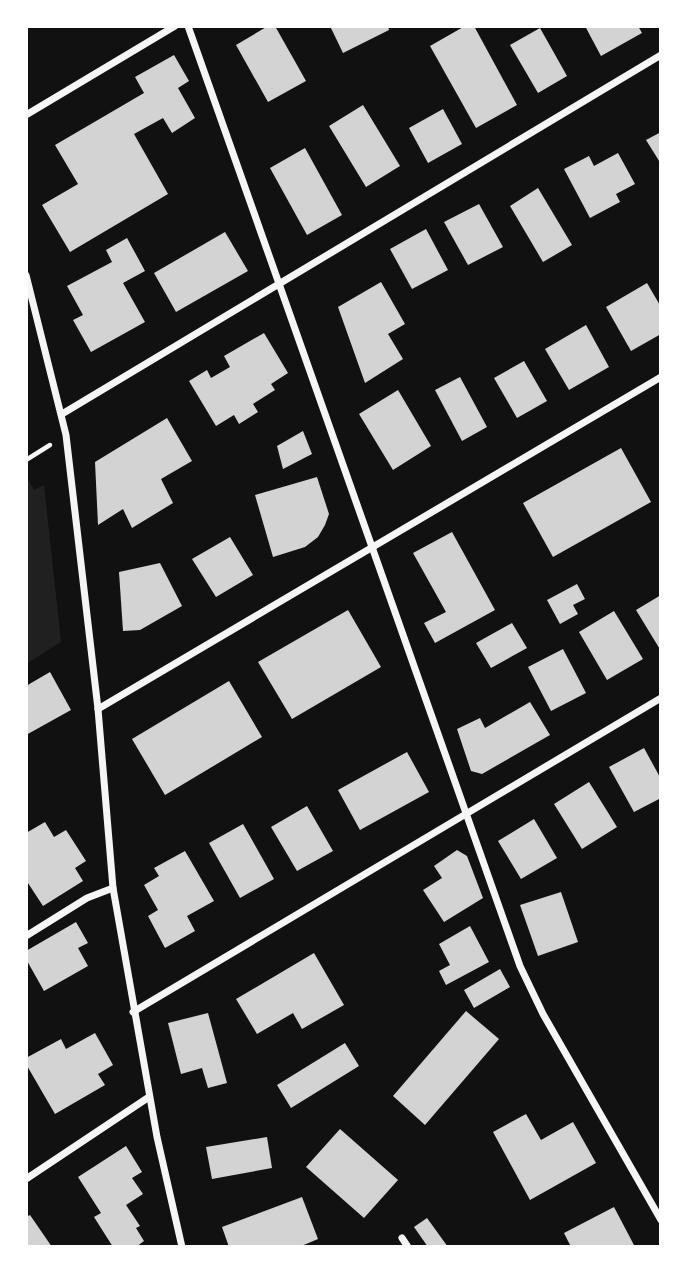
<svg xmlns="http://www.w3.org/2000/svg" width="687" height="1273" font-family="Roboto,sans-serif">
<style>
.green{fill:#202020}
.building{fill:#d3d3d3}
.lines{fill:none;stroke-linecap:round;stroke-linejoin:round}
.path{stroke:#f5f5f5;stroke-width:4.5}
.minor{stroke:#f5f5f5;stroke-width:7}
</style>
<rect width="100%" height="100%" fill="#111"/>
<path class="green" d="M26 476 34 490 44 485 61 642 26 664Z"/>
<g class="building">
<path d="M268 26H275L306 81 268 102 236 45Z"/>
<path d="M330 26H388L389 30 343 53Z"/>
<path d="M465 26H474L517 105 476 128 430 46Z"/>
<path d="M585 26H638L642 33 601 56Z"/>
<path d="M540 28 567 76 538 93 510 45Z"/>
<path d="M174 55 189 81 178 88 195 118 172 133 163 118 134 134 168 194 70 252 42 205 78 184 55 145 144 93 135 77Z"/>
<path d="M363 105 400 166 366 187 329 126Z"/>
<path d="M443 109 462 144 428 163 409 128Z"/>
<path d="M661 132V164L646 140Z"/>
<path d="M305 148 342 215 307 235 270 168Z"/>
<path d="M618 153 635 184 616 194 620 202 590 218 564 169 589 156 594 166Z"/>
<path d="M538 188 572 245 543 262 510 206Z"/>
<path d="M479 204 503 247 468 265 444 222Z"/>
<path d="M426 229 448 270 412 289 390 249Z"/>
<path d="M225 232 248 271 176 312 154 273Z"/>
<path d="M127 238 145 271 123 283 145 322 91 352 73 320 83 315 67 286 112 262 106 250Z"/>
<path d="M381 282 405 324 388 334 403 359 365 383 338 307Z"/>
<path d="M647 283 661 307V334L631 351 606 307Z"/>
<path d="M586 325 609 367 569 390 545 349Z"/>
<path d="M264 333 288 373 271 384 275 390 253 404 258 412 239 424 234 415 216 426 189 381 207 370 211 378 230 367 224 356Z"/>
<path d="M524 361 547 401 517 418 494 378Z"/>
<path d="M460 377 487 427 462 441 435 390Z"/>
<path d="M398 390 431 446 393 470 359 414Z"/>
<path d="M167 418 192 461 161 479 173 503 132 528 123 509 98 525 95 462Z"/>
<path d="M303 431 312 454 283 469 277 446Z"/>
<path d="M621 448 651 502 553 557 523 503Z"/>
<path d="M317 477 329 514 325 525 318 537 305 547 273 557 255 495Z"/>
<path d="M452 532 495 610 435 643 424 623 446 612 413 553Z"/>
<path d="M230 537 253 575 216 597 192 559Z"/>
<path d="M160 563 182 606 140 630 123 631 119 572Z"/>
<path d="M577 584 585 599 573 605 578 614 560 624 547 600Z"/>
<path d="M661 595V651L636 610Z"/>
<path d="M348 610 381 667 292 719 258 662Z"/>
<path d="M614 611 643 659 607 680 579 632Z"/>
<path d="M512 623 527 648 491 668 476 643Z"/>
<path d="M563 649 586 693 551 711 528 667Z"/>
<path d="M50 672 71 710 26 735V686Z"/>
<path d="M229 681 262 737 165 795 132 739Z"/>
<path d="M530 702 550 735 482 774 471 771 457 729 480 718 485 728Z"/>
<path d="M644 748 661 779V798L634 812 609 767Z"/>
<path d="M407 752 429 792 360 830 338 790Z"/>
<path d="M589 782 617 827 582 849 554 804Z"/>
<path d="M307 806 333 851 297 871 271 827Z"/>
<path d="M534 819 557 858 521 879 498 841Z"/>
<path d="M45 822 54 837 66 830 86 861 75 868 83 881 43 906 26 880V833Z"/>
<path d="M243 824 274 879 240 898 209 843Z"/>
<path d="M457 850 467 856 483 898 444 922 423 890 442 878 434 866Z"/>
<path d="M185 851 214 901 187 916 195 931 165 948 148 916 158 910 144 885 159 876 154 868Z"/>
<path d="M561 892 578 942 538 956 520 905Z"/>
<path d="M76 922 88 943 78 948 88 966 44 991 26 959V951Z"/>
<path d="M470 926 489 962 446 985 439 971 450 965 439 944Z"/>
<path d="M314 953 344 1005 302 1029 293 1013 257 1034 236 999Z"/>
<path d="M500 969 510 987 474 1008 464 990Z"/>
<path d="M466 1011 499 1039 425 1125 393 1096Z"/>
<path d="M208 1013 227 1083 208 1088 202 1068 181 1074 168 1023Z"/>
<path d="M95 1033 113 1065 98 1074 105 1085 55 1114 26 1064V1058L61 1039 66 1049Z"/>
<path d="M345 1043 359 1066 291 1108 277 1085Z"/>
<path d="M526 1114 541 1140 573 1122 596 1163 530 1200 493 1132Z"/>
<path d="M340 1129 398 1180 364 1218 306 1167Z"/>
<path d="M267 1137 272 1168 212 1179 206 1147Z"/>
<path d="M126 1146 142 1172 132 1178 143 1194 126 1205 140 1226 136 1228 144 1241 136 1247H113L94 1217 101 1213 78 1177Z"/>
<path d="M302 1197 318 1239 299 1247H229L222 1227Z"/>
<path d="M614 1207 635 1247H571L564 1233Z"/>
<path d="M30 1215 52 1247H26V1217Z"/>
<path d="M427 1218 448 1247H428L414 1227Z"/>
</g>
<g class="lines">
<path class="path" d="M26 460 50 445"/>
<g class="minor">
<path d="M188 26 520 966 543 1014 661 1220"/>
<path d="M26 115 175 26"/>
<path d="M26 275 66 435 98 709 113 888 157 1137 182 1247"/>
<path d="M62 414 661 55"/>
<path d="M98 709 661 377"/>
<path d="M26 936 87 898 113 888"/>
<path d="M133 1012 661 698"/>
<path d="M26 1179 149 1097"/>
<path d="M402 1238 408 1247"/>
</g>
</g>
<rect width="687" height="1273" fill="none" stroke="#ffffff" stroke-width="56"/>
</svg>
